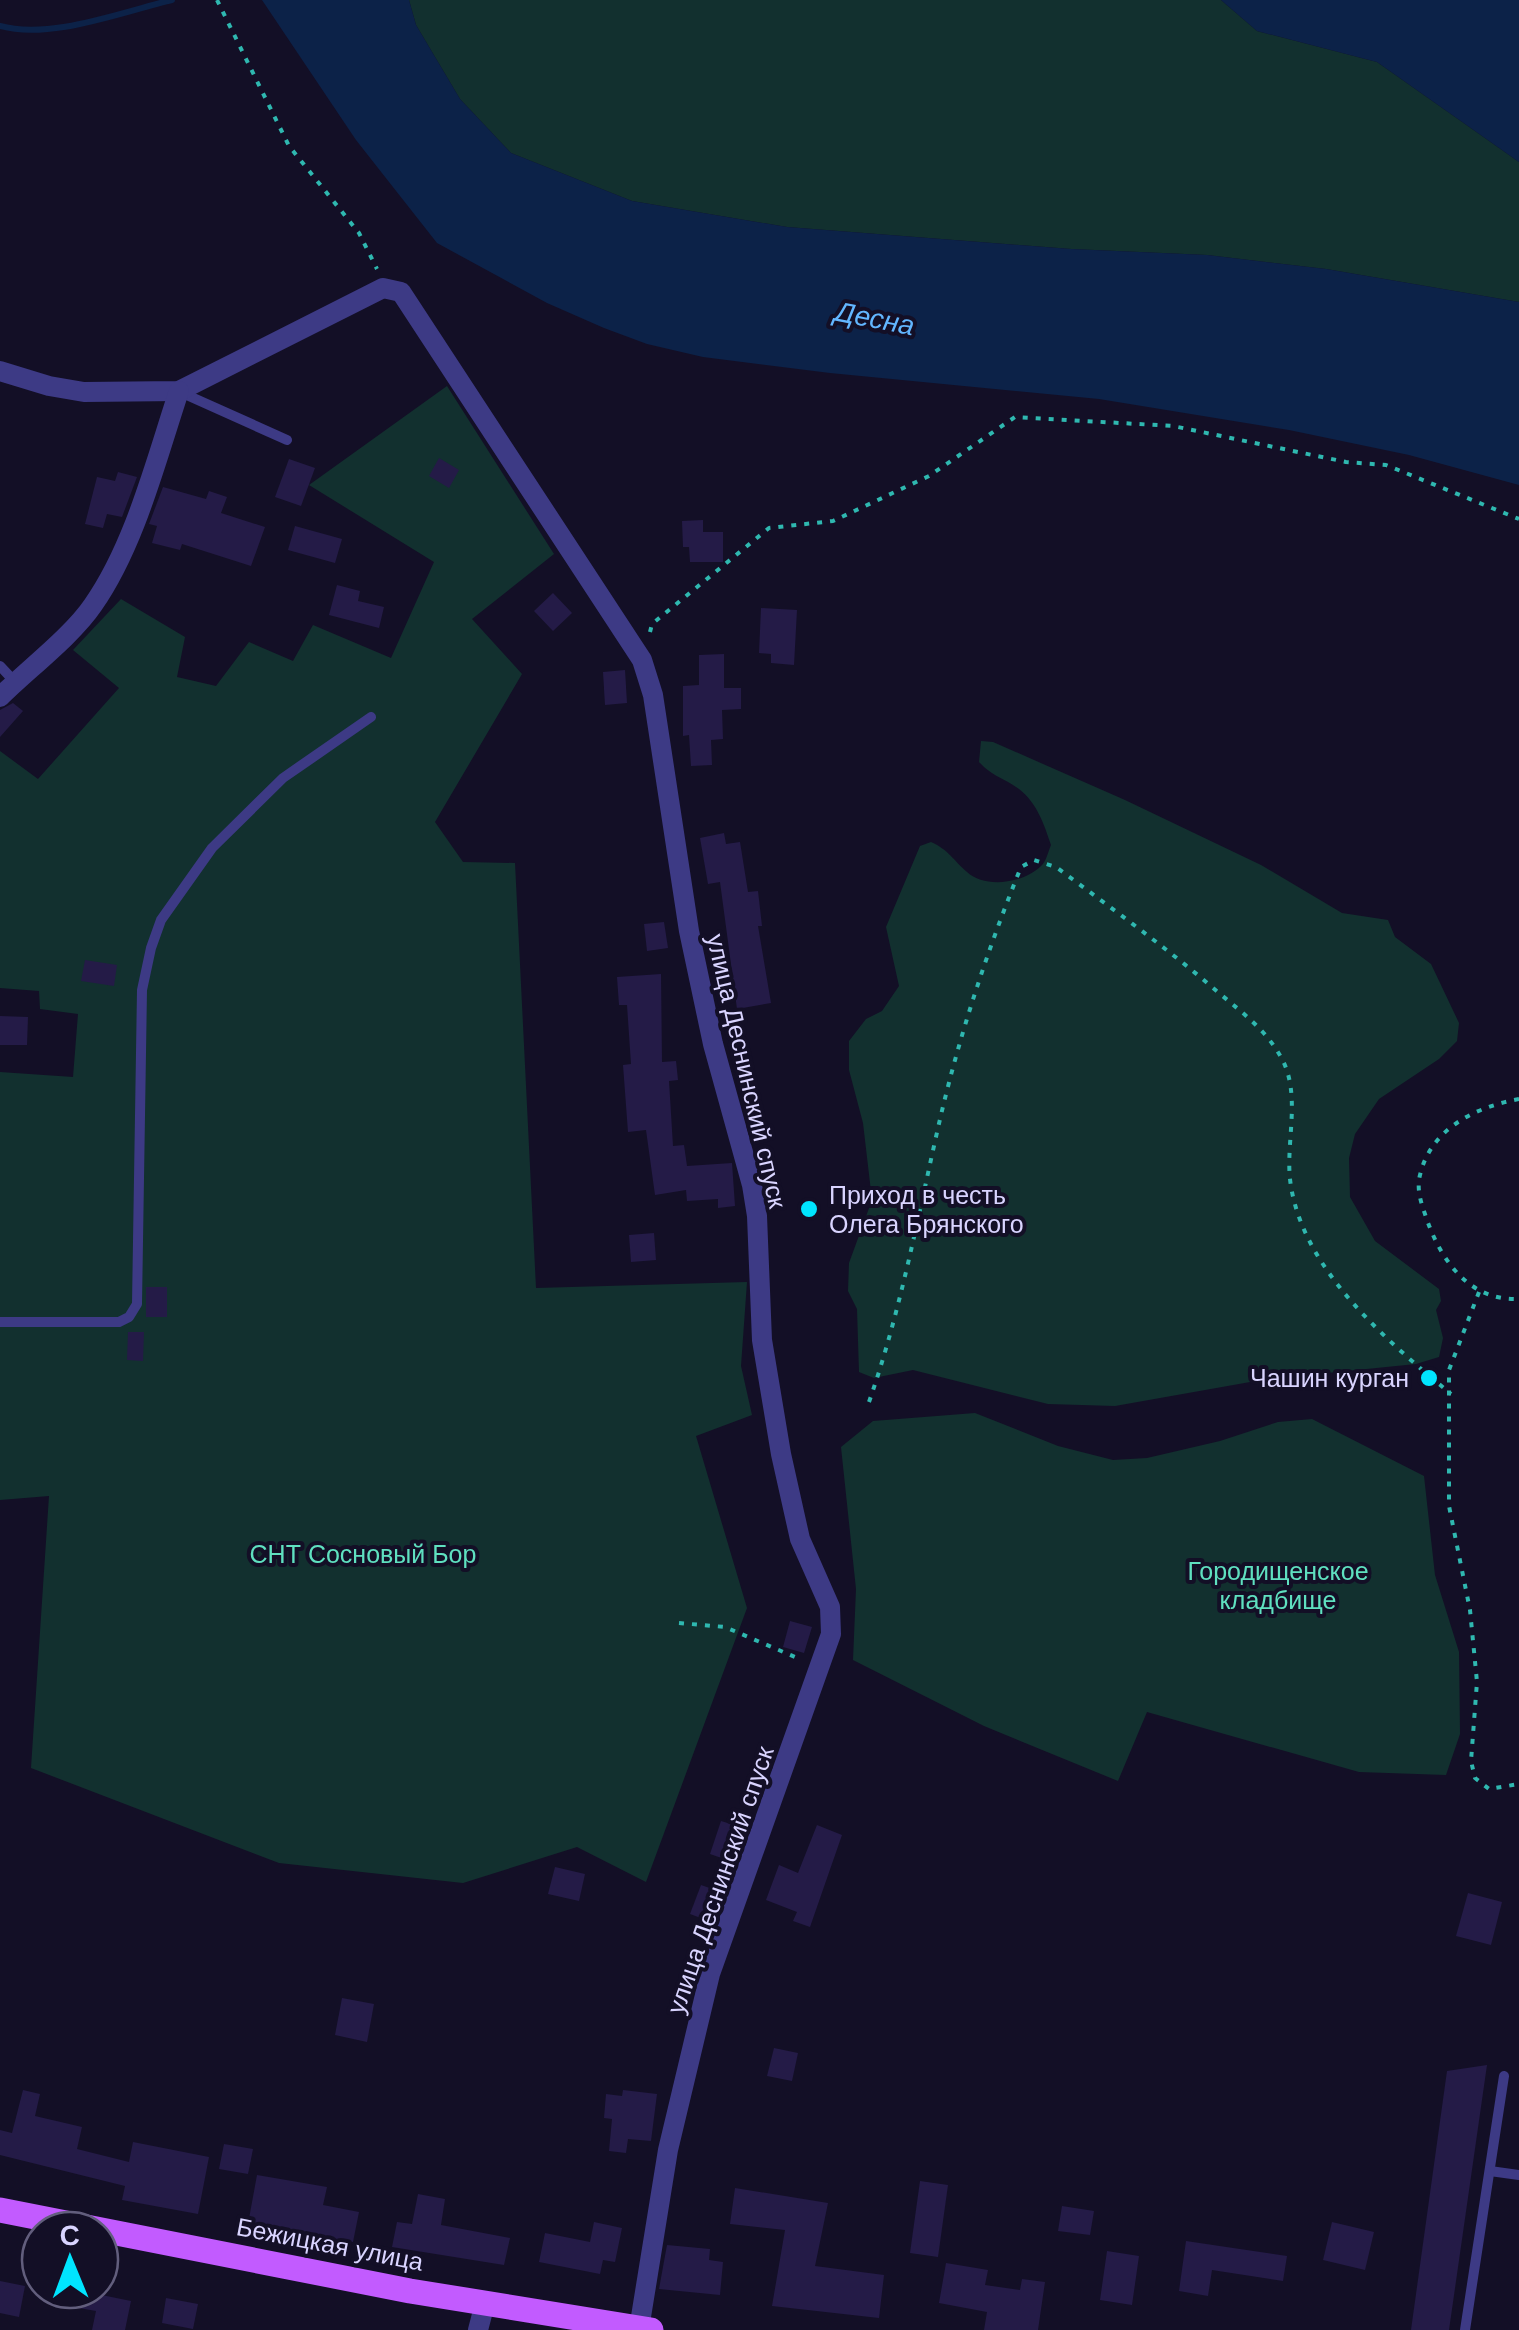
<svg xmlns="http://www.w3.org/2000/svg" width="1519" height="2330" font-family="Arial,sans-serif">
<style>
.green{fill:#12302f}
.water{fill:#0c2248}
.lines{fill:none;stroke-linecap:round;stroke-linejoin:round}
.stream{stroke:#0c2248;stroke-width:6}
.building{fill:#241b47}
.path{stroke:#2fb8b0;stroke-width:4;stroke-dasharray:5 8;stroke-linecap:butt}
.service{stroke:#3d3a85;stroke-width:10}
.minor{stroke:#3d3a85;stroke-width:20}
.primary{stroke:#c25bff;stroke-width:25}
.poi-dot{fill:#00e5ff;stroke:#130f26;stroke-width:4}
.labels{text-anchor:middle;stroke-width:8;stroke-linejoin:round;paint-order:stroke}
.street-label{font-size:25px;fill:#d9d4ff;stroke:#130f26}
.poi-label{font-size:25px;fill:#d9d4ff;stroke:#130f26;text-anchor:start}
.park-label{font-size:25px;fill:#5fe0c0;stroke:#130f26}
.water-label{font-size:28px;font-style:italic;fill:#62b6ff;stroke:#130f26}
</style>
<rect width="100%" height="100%" fill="#130f26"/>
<g class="green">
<path d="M409 0H1221L1257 31 1377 62 1519 162V302L1326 269 1207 255 1071 249 787 227 632 201 511 153 460 99 416 25Z"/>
<path d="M447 386 554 554 472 619 522 674 435 822 463 862 515 863 536 1288 747 1282 741 1366 752 1415 696 1436 747 1608 646 1882 577 1847 463 1883 279 1863 31 1768 49 1496 0 1500V1072L73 1077 78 1014 40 1009 39 991 0 988V751L38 779 119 688 73 650 121 599 185 637 177 677 216 686 249 642 293 661 313 625 391 658 434 562 309 485Z"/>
<path d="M981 741 993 742 1125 800 1261 865 1342 913 1388 920 1395 937 1431 964 1459 1023 1457 1041 1439 1059 1379 1099 1355 1134 1349 1158 1350 1197 1375 1241 1439 1289 1441 1301 1436 1310 1443 1338 1439 1357 1416 1364 1267 1379 1115 1406 1048 1404 913 1370 874 1378 859 1372 857 1309 848 1291 849 1263 872 1200 863 1123 849 1070V1041L866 1019 882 1011 899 986 886 927 920 846 931 842C949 850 953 860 967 872 985 889 1024 883 1041 866 1046 862 1048 852 1051 845 1044 824 1037 803 1019 789 1004 778 993 777 979 762Z"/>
<path d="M975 1413 1058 1446 1113 1460 1147 1458 1220 1441 1278 1422 1312 1419 1424 1476 1435 1575 1459 1652 1460 1734 1446 1775 1359 1772 1147 1712 1118 1781 984 1726 853 1660 856 1589 841 1447 873 1421Z"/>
</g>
<g class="water">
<path d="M262 0H409L416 25 460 99 511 153 632 201 787 227 1071 249 1207 255 1326 269 1519 302V485L1409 455 1289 430 1099 399 830 373 703 357 647 344 604 328 547 303 437 243 356 140Z"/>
<path d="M1221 0H1519V162L1377 62 1257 31Z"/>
</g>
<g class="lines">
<path class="stream" d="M0 26C50 40 121 12 172 0"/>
</g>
<g class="building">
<path d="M439 458 459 470 449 488 429 476Z"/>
<path d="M289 459 315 468 301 506 275 497Z"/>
<path d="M118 472 137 477 122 517 107 514 103 528 85 524 97 477 115 481Z"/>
<path d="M163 487 206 499 209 491 227 497 221 513 265 527 251 566 182 544 180 550 152 543 157 526 149 524Z"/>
<path d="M703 520V532H723V562H690L689 547H683L682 521Z"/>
<path d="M295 526 342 539 335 563 288 550Z"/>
<path d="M337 585 360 591 358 601 384 607 379 628 329 615Z"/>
<path d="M553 593 572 613 553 631 534 611Z"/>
<path d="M761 608 797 610 794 665 771 663V654L759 653Z"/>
<path d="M724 654V688H741V709L722 710 723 739 711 740 712 765 691 766 689 735 683 736V686L699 685V655Z"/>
<path d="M625 670 627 703 605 705 603 672Z"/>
<path d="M13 703 23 711 0 737V710Z"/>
<path d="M724 833 726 844 740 842 748 892 758 891 762 926H758L771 1003 737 1009 720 882 708 884 700 838Z"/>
<path d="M664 922 668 948 647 951 644 924Z"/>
<path d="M85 960 117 965 114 986 81 981Z"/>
<path d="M661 974 662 1062 676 1061 678 1080 669 1081 673 1146 684 1145 687 1166 732 1163 735 1206 718 1208V1199L687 1201 686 1190 655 1195 646 1130 628 1132 623 1065 631 1064 627 1005H619L617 977Z"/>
<path d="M0 1016 28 1017 27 1045H0Z"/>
<path d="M654 1233 656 1260 631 1262 629 1235Z"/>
<rect x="146" y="1287" width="21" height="30"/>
<path d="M128 1332H144L143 1361 127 1360Z"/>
<path d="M790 1621 812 1627 804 1653 783 1647Z"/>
<path d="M721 1821 744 1828 733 1862 710 1854Z"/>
<path d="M817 1825 842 1835 810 1927 793 1921 797 1912 766 1900 779 1865 798 1873Z"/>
<path d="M555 1867 585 1874 579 1901 548 1894Z"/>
<path d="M701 1885 724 1893 714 1923 690 1914Z"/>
<path d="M1468 1893 1502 1902 1491 1945 1456 1936Z"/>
<path d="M342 1998 374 2004 367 2042 335 2035Z"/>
<path d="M774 2048 798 2053 792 2081 767 2076Z"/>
<path d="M1487 2065 1449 2330H1411L1447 2071Z"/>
<path d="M23 2090 40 2094 35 2116 82 2127 77 2149 129 2162 133 2142 209 2157 198 2214 122 2200 125 2186 0 2155V2130L12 2133Z"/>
<path d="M623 2090 657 2094 651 2141 628 2139 626 2153 609 2151 612 2119 604 2118 606 2094 622 2096Z"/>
<path d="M224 2144 253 2149 248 2174 219 2169Z"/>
<path d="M257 2175 327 2187 323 2205 359 2212 353 2242 248 2224Z"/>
<path d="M920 2181 948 2185 938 2257 910 2253Z"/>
<path d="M735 2188 828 2203 815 2266 884 2275 879 2318 772 2306 785 2230 730 2224Z"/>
<path d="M418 2194 445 2199 441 2225 510 2238 504 2265 392 2247 397 2222 412 2224Z"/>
<path d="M1062 2206 1094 2211 1090 2235 1058 2231Z"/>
<path d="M594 2222 622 2228 615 2262 603 2260 600 2274 539 2262 545 2233 590 2242Z"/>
<path d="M1332 2222 1374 2232 1365 2270 1323 2260Z"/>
<path d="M1186 2241 1287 2256 1283 2281 1212 2270 1208 2296 1179 2291Z"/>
<path d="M667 2245 710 2249 709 2260 723 2262 720 2295 659 2289Z"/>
<path d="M1107 2251 1139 2256 1132 2305 1100 2300Z"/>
<path d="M946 2263 988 2270 985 2285 1020 2290 1022 2279 1045 2282 1038 2330H984L987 2312 939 2303Z"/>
<path d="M0 2281 25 2286 19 2317 0 2313Z"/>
<path d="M82 2291 131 2301 125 2330H92L96 2311 79 2308Z"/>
<path d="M166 2298 198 2304 193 2329 162 2323Z"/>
</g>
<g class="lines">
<g class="path">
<path d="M217 0 289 146 359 233 377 269"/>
<path d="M650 632 652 624 769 528 833 521 929 476 1015 417 1173 426 1346 462 1386 465 1519 519"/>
<path d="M1519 1099C1476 1107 1431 1128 1420 1175 1416 1191 1422 1205 1427 1220 1442 1262 1470 1301 1519 1299"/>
<path d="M1479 1292 1449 1370V1506L1470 1610 1477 1682 1471 1761 1475 1778 1489 1789 1519 1784"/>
<path d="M869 1402C900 1313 917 1221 938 1128 958 1039 987 951 1021 867L1034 860 1056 867C1111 908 1167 948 1219 993 1244 1014 1267 1031 1282 1059 1301 1095 1286 1140 1290 1179 1300 1268 1386 1340 1451 1394"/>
<path d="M679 1623 725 1627 802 1660"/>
</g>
<g class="service">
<path d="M180 392 287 440"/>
<path d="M0 666 15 682"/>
<path d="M0 1322H119L129 1317 137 1304 142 990 151 948 161 920 212 848 283 778 371 717"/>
<path d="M1490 2171 1519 2175"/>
<path d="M1465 2330 1504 2076"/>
</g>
<g class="minor">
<path d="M0 371 49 386 84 392 179 391 383 288 401 292 642 660 653 695 689 931 713 1044 752 1185 757 1216 762 1340 781 1454 800 1539 830 1607 831 1634 710 1974 668 2150 639 2329"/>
<path d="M0 697C27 670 72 636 93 605 135 545 156 460 179 391"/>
<path d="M478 2330 485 2303"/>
</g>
<path class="primary" d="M0 2210 410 2291 651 2330"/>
</g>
<g class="poi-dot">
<circle cx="809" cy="1209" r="10"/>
<circle cx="1429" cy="1378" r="10"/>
</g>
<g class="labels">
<g class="street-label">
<text transform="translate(747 1071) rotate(77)" y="9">улица Деснинский спуск</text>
<text transform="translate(720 1880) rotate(-71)" y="9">улица Деснинский спуск</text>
<text transform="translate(330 2244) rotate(11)" y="9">Бежицкая улица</text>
</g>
<g class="poi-label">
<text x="829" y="1204">Приход в честь<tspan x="829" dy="29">Олега Брянского</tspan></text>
<text x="1409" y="1387" text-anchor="end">Чашин курган</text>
</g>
<g class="park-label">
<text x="363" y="1563">СНТ Сосновый Бор</text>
<text x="1278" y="1580">Городищенское<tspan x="1278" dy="29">кладбище</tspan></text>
</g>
<g class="water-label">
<text transform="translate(875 318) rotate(11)" y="10">Десна</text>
</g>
</g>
<g transform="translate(70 2260) rotate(359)"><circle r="48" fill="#130f26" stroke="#625e7d" stroke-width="2.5"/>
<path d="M0-8L18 38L0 25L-18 38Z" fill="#00e5ff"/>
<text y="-15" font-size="28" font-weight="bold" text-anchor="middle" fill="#d9d4ff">С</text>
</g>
</svg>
